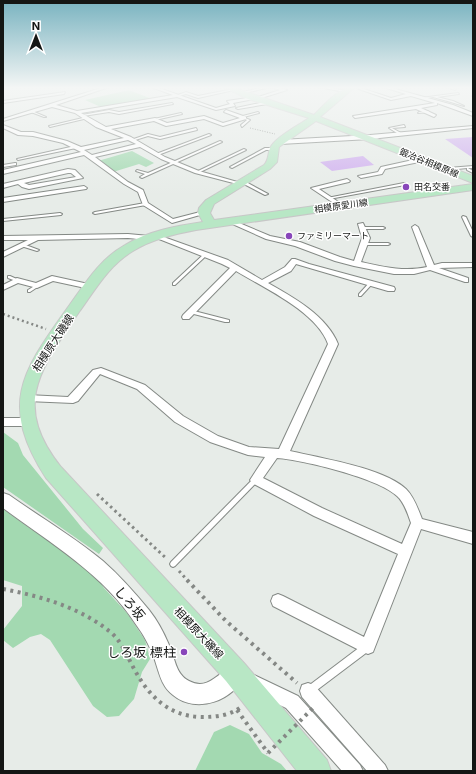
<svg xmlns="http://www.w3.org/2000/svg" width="476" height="774" font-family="Inter,'Noto Sans JP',sans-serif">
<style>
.green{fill:#a3d9b1}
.building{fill:#d0b0ef}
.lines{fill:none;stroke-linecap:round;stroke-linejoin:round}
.service-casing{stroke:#848985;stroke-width:2}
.minor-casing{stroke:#848985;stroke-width:2}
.tertiary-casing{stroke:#848985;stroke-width:2}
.primary-casing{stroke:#c7c7c7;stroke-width:2}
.path-far3{stroke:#858885;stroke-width:1;stroke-dasharray:1 1.5;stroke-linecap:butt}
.path-far2{stroke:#858885;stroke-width:2.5;stroke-dasharray:2 3;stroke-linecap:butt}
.path-far1{stroke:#858885;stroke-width:3;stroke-dasharray:2.5 3.5;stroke-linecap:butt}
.path{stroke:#858885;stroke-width:4;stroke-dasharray:3 4.5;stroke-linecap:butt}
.service{fill:#fff;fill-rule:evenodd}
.minor{fill:#fff;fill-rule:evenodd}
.tertiary{fill:#fff;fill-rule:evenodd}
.primary{fill:#b8e7c5;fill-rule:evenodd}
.path-bridge{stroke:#858885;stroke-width:4;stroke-dasharray:3 4.5;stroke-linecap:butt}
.poi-dot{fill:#8846ba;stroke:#fff;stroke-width:1.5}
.labels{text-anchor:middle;stroke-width:3;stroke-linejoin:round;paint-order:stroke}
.far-street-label{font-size:9px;fill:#141614;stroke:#fff}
.far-poi-label{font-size:9px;fill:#141614;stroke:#fff;text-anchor:start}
.street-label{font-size:11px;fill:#141614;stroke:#fff}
.near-street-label{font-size:13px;fill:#141614;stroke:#fff}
.near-poi-label{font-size:13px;fill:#141614;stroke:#fff;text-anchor:end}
</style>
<rect width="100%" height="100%" fill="#e7ece8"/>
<g class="green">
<path d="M129 90 152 99 101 107 85 100Z"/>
<path d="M132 151 154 163 146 167 139 164 113 172 98 161Z"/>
<path d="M3 432 18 443 23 455 83 529 103 548 99 554 3 487Z"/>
<path d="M3 509 31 529 54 541 95 573 104 588 127 613 145 640 150 659 142 672 134 699 119 716 107 717 93 706 50 640 41 634 30 637 13 648 3 640V630L22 606V586L3 580Z"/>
<path d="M230 725 249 734 262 753 281 764 287 771H195L214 732Z"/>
</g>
<g class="building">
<path d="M473 137V158L445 139Z"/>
<path d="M363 156 374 165 332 171 320 162Z"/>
</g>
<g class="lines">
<defs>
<g id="service">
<path d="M447 87H449L456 89 455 90Z"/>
<path d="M233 89 234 90 198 98 186 94 176 97 175 96 186 92 198 96Z"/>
<path d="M458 93 459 94 437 97 453 101 464 106 451 102 433 97 422 99 421 98Z"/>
<path d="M172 103 173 104 119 114 109 112 83 116 82 115 109 110 119 112Z"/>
<path d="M32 111 46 117H44L31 112Z"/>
<path d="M258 112 259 113 240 118 239 117Z"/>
<path d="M419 112 428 111 429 112 418 113Z"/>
<path d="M181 113 182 114 155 120 154 119Z"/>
<path d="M87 117 88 118 50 127 49 126Z"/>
<path d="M243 118H245L250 120 242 127 241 125 247 120Z"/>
<path d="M404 125 405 127 392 128 401 133 400 135 389 128Z"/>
<path d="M196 128 197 130 160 139 148 136 132 141 131 140 148 134 160 137Z"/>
<path d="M209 134 211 135 158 155 156 154Z"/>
<path d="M220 141 222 142 142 178 140 177 145 174 136 171 137 170 148 173Z"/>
<path d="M75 146H76V148L18 160 17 159Z"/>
<path d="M265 148H273L274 149 273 150H266L232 168 230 167Z"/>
<path d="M244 149 246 150 198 173 196 172Z"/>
<path d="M15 163H16V165L3 167V165Z"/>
<path d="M473 166V168H468L473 171V173L467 170V168L448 170 447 169 448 168Z"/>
<path d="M242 181H244L268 194 265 195 242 183Z"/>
<path d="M404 183H405V185L329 199 327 198Z"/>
<path d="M145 203H146V205L95 214 93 213 95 212Z"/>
<path d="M60 213 62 214 61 215 3 221V219Z"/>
<path d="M463 216 466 217 473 232V237L471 236 462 217Z"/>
<path d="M361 227H383L385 228 383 229H361Z"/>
<path d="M362 243H388L390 244 388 245H363L361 244Z"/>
<path d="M21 244H23L39 250 37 251 21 246Z"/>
<path d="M205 253H206L208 254 175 285H173V283Z"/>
<path d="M8 276H10L19 280 18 281H16L8 278Z"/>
<path d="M370 282H371L373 283 361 296H359V294Z"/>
<path d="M36 285H38L39 286 30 292H28V290Z"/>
<path d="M190 311H194L229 320V322H225L190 313Z"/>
<path d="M254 478H258L259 480 175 566 173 567 171 566 170 564 171 562Z"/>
<path d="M367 643 370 644 371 647 370 650 313 693 310 694 307 693 306 690 307 687 364 644Z"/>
</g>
<g id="minor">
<path d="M104 87H109L56 105 77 111 173 95 151 87H156L216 108 230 104 227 101 254 97V99L233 103 235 106 216 110 177 97 81 113 106 127 155 118 167 123 204 116 223 123 240 118 224 112 226 110 246 117V119L223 126 204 119 166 126 154 121 111 129 131 137 165 157 199 171 241 183V185L195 173 161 159 140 147 95 157 128 182 143 190 148 203 173 219 204 211 207 213 172 223 143 205 138 192 124 184 84 155 3 174V170L81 152 63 143 33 136 18 135 3 128V125L21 132H33L67 141 81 147 124 138 96 127 75 113 52 107 3 121V119ZM128 140 136 144 92 155 84 150Z"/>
<path d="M264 87H270L241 94 239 93Z"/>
<path d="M271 87H277L287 90 255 100V98L280 90Z"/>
<path d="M318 87H326L347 91 345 92Z"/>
<path d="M353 87H358L391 98 406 94 383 87H388L453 105 473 113V116L437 103V105L421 108 436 115 434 117 416 109 355 118 353 116 435 103 411 96 391 100Z"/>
<path d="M65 92 64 94 3 103V101Z"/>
<path d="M265 102 267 104 238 109 236 108Z"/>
<path d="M473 126V128L370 139 280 144 277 142 280 140 370 135Z"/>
<path d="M422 158 424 159V161L385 169 382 174 361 178 358 176 378 172 381 167Z"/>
<path d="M68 169 75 170 83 178 29 189 22 187 18 184 3 188V184ZM68 173H71L76 177 29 185 24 183Z"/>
<path d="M347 179 350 181 349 182 319 189 343 205V207L341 208 311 188Z"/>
<path d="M84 186 87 188 86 189 3 202V198Z"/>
<path d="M228 220H232L270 236 300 242 340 257 354 261 362 238 358 224 363 223 370 238 361 262C384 267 404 272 427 267L412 227 415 225 418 227 434 265 442 263H473V267L439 268 468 278V282H465L430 270 414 274H394L354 266 335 261 295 246 266 239 228 222Z"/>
<path d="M128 234 149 236 153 238 149 240 128 238 38 240 3 257V252L28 240H3V236Z"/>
<path d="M154 235H158L228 260 262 280 285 267 292 259H295L309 264 394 287 395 289 394 291H388L296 264 291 271 268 283C293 297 327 316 338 344L290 451C320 458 384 468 406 489 414 497 418 509 422 519L473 532V544L421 529 373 652 368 654 363 652 273 606 271 601 273 596 278 594 283 596 364 637 398 554 314 516 252 483 250 480 265 457 248 455 210 442 175 422 137 389 100 374 78 401 73 403 27 401 22 398 27 395 68 397 93 370 101 368 145 385 183 416 218 436 249 447 279 449 328 344C317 312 264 288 236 271L189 319H183L182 317 183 315 230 268 222 264 154 237ZM277 458C303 460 378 478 397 496 404 502 408 514 411 523L402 544 322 508 263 478Z"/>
<path d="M52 276 93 285 94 287 90 289 53 281 37 288 18 283 3 290V285L17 278 36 283Z"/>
<path d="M3 418H27L31 419 32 422 31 425 27 426H3Z"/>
<path d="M254 675 298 696 360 765 363 771H342L286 708 248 689 246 683 248 677Z"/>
<path d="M308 683 314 685 385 765 388 771H367L302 697 300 691 302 685Z"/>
</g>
<path id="tertiary" d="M3 493 9 495C40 517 74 537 103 561 120 576 135 593 149 610 157 620 164 633 169 645 175 657 175 674 189 681 209 692 220 670 236 663L243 666 246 673C235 700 197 715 173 695 160 685 159 670 153 655 149 645 143 634 137 626 105 575 50 543 3 508Z"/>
<path id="primary" d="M224 87H232L314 115C325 104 339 87 355 87L320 117 473 176V183L316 121 279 147 277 162 270 169 214 204 210 213 214 220 473 184V190L196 230C175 234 152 239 133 251 109 265 95 290 79 312 41 369 11 404 61 467L244 663 327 760 331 771H297L226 681 46 478C0 406 20 374 66 310 83 287 98 260 125 245 148 231 176 226 203 222L198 213 199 208 206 200 264 165C270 159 267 151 272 145 279 135 299 125 309 118L248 99Z"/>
</defs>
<use href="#service" class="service-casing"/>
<use href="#minor" class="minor-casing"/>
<use href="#tertiary" class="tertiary-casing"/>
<use href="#primary" class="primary-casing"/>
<g class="path-far3">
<path d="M470 87 473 89"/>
<path d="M473 94 471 96 473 97"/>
<path d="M250 128 275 134"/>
</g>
<path class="path-far2" d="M3 314 46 329"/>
<g class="path-far1">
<path d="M97 494 167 559"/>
<path d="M179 571 188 581"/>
</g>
<g class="path">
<path d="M187 580 226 621 297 683"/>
<path d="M3 589C40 596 79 607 109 631 120 639 125 652 131 663 146 693 166 716 201 717 215 717 229 716 241 707"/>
<path d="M237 710 268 753"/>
</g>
<use href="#service" class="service"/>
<use href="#minor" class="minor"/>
<use href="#tertiary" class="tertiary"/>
<use href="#primary" class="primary"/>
<path class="path-bridge" d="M268 753 315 706"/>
</g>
<linearGradient id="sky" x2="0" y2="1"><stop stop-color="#79b3c0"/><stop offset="0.45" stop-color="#f4f6f5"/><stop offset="1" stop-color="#f4f6f5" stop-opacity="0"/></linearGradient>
<rect width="476" height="195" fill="url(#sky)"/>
<g class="poi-dot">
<circle cx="406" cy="187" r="4"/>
<circle cx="289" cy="236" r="4"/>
<circle cx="184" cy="652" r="4"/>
</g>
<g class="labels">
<g class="far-street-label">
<text transform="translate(429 163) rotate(22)" y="3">鍛冶谷相模原線</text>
<text transform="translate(341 206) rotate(-8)" y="3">相模原愛川線</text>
</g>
<g class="far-poi-label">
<text x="414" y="190">田名交番</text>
<text x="297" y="239">ファミリーマート</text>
</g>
<g class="street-label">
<text transform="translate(53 343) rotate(-57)" y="4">相模原大磯線</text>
<text transform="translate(199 633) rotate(47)" y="4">相模原大磯線</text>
</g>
<g class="near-street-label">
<text transform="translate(130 603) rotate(50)" y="5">しろ坂</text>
</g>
<g class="near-poi-label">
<text x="176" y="657">しろ坂 標柱</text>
</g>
</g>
<rect width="476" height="774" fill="none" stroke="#141614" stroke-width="8"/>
<g transform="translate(36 36)" stroke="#ffffff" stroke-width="3" paint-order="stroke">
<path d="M0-3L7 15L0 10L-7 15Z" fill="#141614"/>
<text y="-6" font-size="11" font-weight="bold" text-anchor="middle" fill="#141614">N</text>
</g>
</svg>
